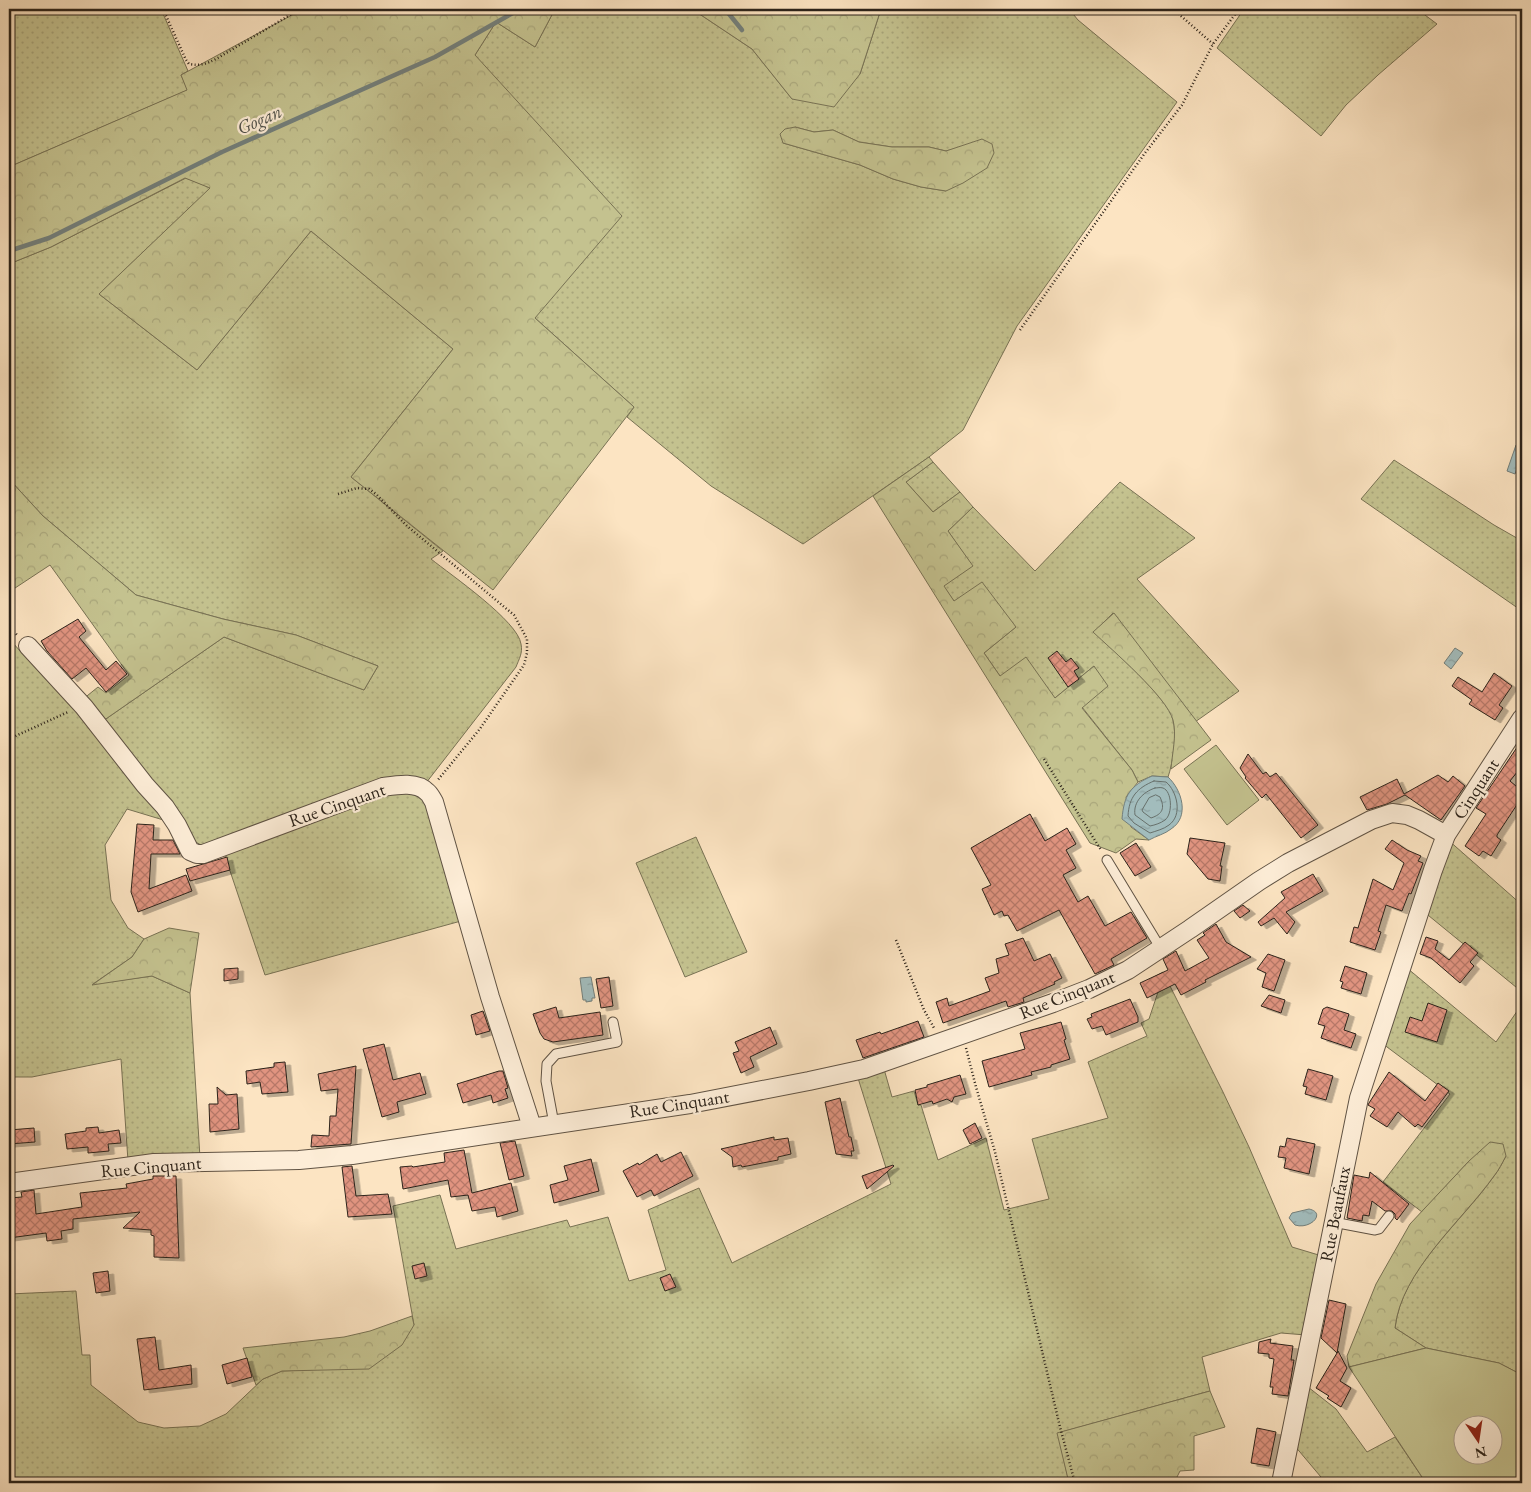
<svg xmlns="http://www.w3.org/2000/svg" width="1531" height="1492" font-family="'EB Garamond',serif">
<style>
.grass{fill:url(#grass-dots);stroke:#787254;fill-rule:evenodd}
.forest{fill:url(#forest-crowns);stroke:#787254}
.park{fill:#c4c28f;stroke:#787254;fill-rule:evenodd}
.water{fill:url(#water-ripples);stroke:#737f7b}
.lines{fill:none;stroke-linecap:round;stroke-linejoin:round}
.shore{stroke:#67706b;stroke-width:1}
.stream{stroke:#737f7b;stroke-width:4.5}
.building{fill:url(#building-cross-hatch);stroke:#2c231a;filter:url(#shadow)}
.service-casing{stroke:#605344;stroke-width:11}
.minor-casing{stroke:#605344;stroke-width:20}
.path{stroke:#2c231a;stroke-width:2.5;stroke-dasharray:1 2.5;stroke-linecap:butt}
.service{stroke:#fdedd7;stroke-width:9}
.minor{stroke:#fdedd7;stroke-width:18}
.labels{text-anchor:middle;stroke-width:4.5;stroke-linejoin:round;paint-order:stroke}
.street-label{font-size:18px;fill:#2c231a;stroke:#fdedd7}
.water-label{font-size:19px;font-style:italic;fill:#4f514b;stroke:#fdedd7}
</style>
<defs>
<pattern id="grass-dots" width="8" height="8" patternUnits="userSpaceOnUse" patternTransform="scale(1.25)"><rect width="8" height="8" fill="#c4c28f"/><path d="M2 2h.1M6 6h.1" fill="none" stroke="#a9a67b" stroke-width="1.8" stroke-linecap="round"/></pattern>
<pattern id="forest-crowns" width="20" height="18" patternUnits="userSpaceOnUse" patternTransform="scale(1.25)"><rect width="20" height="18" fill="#c4c28f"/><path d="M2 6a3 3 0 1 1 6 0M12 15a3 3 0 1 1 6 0" fill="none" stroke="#a9a67b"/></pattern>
<pattern id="water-ripples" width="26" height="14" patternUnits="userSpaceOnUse" patternTransform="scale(1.25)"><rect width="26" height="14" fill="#a2bcbc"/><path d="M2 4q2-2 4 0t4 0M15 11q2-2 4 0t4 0" fill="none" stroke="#8ca1a1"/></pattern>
<pattern id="building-cross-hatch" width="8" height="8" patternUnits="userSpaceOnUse" patternTransform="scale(1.25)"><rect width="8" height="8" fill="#e09480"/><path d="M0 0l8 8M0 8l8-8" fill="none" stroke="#b67868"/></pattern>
<filter id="shadow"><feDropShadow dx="5.5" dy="3" stdDeviation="0" flood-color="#0004"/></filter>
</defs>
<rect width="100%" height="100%" fill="#fce4c2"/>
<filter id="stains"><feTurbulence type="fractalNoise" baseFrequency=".004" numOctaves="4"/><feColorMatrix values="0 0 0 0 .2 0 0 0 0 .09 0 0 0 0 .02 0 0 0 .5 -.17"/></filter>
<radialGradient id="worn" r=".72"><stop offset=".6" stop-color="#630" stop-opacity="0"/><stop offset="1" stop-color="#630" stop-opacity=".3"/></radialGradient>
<g class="grass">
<path d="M9 9H161L188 71 181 75 188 90 9 167Z"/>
<path d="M555 9H692L752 49 792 99 860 74 881 9H1069L1078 20 1177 102 1017 326 963 430 929 457 803 544 711 486 627 417 634 407 535 318 475 55 496 22 535 47ZM795 127 814 132 833 130 859 142 892 147H929L946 151 961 147 946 191 921 187 893 179 860 165 783 143Z"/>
<path d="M1244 9H1417L1437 24 1378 75 1346 105 1321 136 1217 48Z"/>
<path d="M186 178 211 188 99 294 197 370 311 231 453 349 351 477 443 551 431 559C451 575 518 621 521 644 523 653 519 659 516 667L426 783 211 844 201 845 194 841 100 723 224 637 364 690 378 666 296 635 223 619 136 595 43 516 9 479V264L51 247Z"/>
<path d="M1394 460 1494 525 1522 541V611L1361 499Z"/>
<path d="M933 462 960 492 933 512 906 482Z"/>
<path d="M1120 482 1195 538 1137 579 1239 691 1195 722 1113 613 1094 632C1112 650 1168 698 1173 720 1177 734 1173 763 1168 777L1152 776 1138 782 1132 770 1082 707 1094 666 1055 698 1000 676 984 653 1016 627 954 601 943 586 972 566 948 531 973 507 1035 571Z"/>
<path d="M9 639 73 707 170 822 127 809 105 845 111 900 128 928 144 939 132 957 93 984 152 976 190 993 200 1158 128 1161 121 1059 32 1077H9Z"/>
<path d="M407 788 424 796 461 921 265 975 223 850Z"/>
<path d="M696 837 747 952 685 977 636 863Z"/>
<path d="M1447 839 1522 905V992L1423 911Z"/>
<path d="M1407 968 1496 1042 1522 1004V1375L1499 1363 1426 1348 1395 1328C1401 1270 1462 1222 1494 1176 1499 1170 1502 1163 1506 1156L1469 1161 1422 1212 1383 1182 1450 1094 1383 1044Z"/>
<path d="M1163 972 1223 1092 1249 1147 1292 1247 1322 1256 1306 1335 1281 1333 1202 1357 1210 1391 1058 1433 1069 1483H9V1294L76 1291 82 1355H90L91 1385 138 1422 164 1428 200 1426 226 1414 263 1379 282 1371 325 1369 414 1325 393 1206 440 1195 456 1249 567 1220 570 1227 608 1217 629 1281 666 1270 648 1210 699 1188 732 1263 891 1184 858 1078 884 1069 892 1097 914 1091 918 1105H921L938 1160 986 1138 1004 1210 1049 1199 1032 1139 1108 1118 1088 1062 1147 1036 1141 1023 1149 1019 1158 992 1152 978Z"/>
<path d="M1308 1387 1336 1409 1367 1452 1395 1437 1426 1483H1326L1294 1445Z"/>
</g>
<g class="forest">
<path d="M303 9H555L535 47 496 22 475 55 622 216 535 318 634 407 493 590 351 477 453 349 311 231 197 370 99 294 210 188 185 178 51 247 9 264V167L187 90 181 75Z"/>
<path d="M692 9H881L860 74 834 107 792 99 752 49Z"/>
<path d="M795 127 814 132 833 130 859 142 892 147H929L946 151 982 139 992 144 994 153 987 168 963 183 946 191 921 187 893 179 860 165 783 143 780 134 785 129Z"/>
<path d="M929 457 933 462 906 482 933 512 960 492 973 507 948 531 973 566 944 586 954 601 982 582 1016 627 984 653 1000 676 1026 657 1055 698 1094 666 1108 686 1082 708 1132 770 1138 782 1126 797 1131 827 1149 840 1136 839 1116 853 1090 843 873 496Z"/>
<path d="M9 479 43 516 136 595 223 619 296 635 378 666 364 690 224 637 100 723 82 700 98 687 106 693 129 675 50 565 9 592Z"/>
<path d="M1114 613 1211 740 1171 769C1172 754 1177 735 1173 720 1167 697 1112 650 1093 632Z"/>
<path d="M169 928 199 933 190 993 152 976 92 985 132 957 144 939Z"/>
<path d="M1490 1142 1503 1144 1506 1156C1502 1163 1499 1170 1494 1176 1462 1221 1401 1271 1395 1328L1426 1348 1349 1367 1347 1356 1376 1284 1410 1224 1469 1161Z"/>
<path d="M412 1316 414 1325 402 1345 369 1369 282 1371 263 1379 256 1385 243 1348 344 1337 370 1331Z"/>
<path d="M1210 1391 1225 1427 1194 1436V1470L1180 1471 1174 1483H1069L1057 1433Z"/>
</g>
<g class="park">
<path d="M1216 745 1259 800 1227 825 1184 769Z"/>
<path d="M1426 1348 1499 1363 1522 1375V1483H1426L1349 1367ZM1464 1424H1494V1454H1464Z"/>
</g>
<g class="water">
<path d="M1516 445 1522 447V454L1515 474 1507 471Z"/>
<path d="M1455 648 1463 653 1451 669 1444 663Z"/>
<path d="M1152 776 1168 777C1182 790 1190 817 1171 829 1165 834 1156 836 1149 840L1122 819C1124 795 1130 786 1152 776Z"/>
<path d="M591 977 595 998H592V1001L586 1002V1000H583L580 978Z"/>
<path d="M1309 1209C1327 1213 1310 1230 1295 1225L1289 1218 1292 1213Z"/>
</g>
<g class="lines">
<g class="shore">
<path d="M1154 781 1166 782C1177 791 1183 815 1169 825 1164 829 1156 831 1150 833L1134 823 1128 816C1129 797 1137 788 1154 781Z"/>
<path d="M1155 788C1158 788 1160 787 1163 788 1172 791 1173 814 1165 820 1161 823 1155 825 1150 826L1135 815C1133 802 1143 792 1155 788Z"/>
<path d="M1156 795 1160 797C1165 808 1163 814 1151 818L1143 812 1142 810 1149 798Z"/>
</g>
<g class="stream">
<path d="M725 9 742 30"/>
<path d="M9 251 49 238 222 152 435 57 520 9"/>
</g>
</g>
<g class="building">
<path d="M78 619 86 631 79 637 106 670 116 661 127 674 106 692 86 668 72 679 47 651 41 641Z"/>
<path d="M1057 651 1066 662 1071 658 1079 668 1074 671 1079 679 1068 687 1048 658Z"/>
<path d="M1494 673 1512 686 1499 705 1503 708 1495 720 1469 704 1472 700 1452 686 1458 677 1482 692Z"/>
<path d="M1522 740V766L1510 781 1522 791V797L1497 835V837L1501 840 1491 856 1483 851 1479 856 1465 846 1486 814 1476 808Z"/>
<path d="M1248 754 1263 774 1266 772 1270 777 1276 773 1318 825 1301 838 1266 794 1262 798 1245 778 1246 777 1240 768Z"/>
<path d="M1438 775 1448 782 1453 776 1465 786 1441 820 1405 795 1387 804 1367 810 1360 797 1397 779 1404 794Z"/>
<path d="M1030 814 1045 841 1067 828 1076 844 1066 850 1076 868 1063 875 1078 902 1088 896 1105 926 1131 912 1147 938 1111 959 1114 965 1095 974 1059 910 1017 931 1008 915 1004 916 1002 911 994 915 982 889 991 885 971 848Z"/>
<path d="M137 824 154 825 153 840H173L180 854H151L149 889 186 875 192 891 138 912 131 892Z"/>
<path d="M1190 838 1225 843 1220 866H1222L1220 881 1208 879 1187 854Z"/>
<path d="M1392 840 1407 850 1421 856 1418 861 1423 863 1411 894 1409 893 1402 911 1386 905 1378 931 1381 932 1375 950 1350 942 1354 927 1358 928 1373 879 1393 890 1404 863 1385 849Z"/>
<path d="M1136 843 1151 867 1135 876 1120 853Z"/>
<path d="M227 857 230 870 190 881 186 869Z"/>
<path d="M1313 874 1323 891 1286 912 1295 922 1287 934 1274 918 1261 926 1258 922 1285 898 1281 892Z"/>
<path d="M1243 905 1250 911 1240 918 1234 911Z"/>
<path d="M1216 924 1226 942 1251 957 1205 980 1206 982 1181 995 1175 984 1147 998 1140 983 1168 970 1163 959 1176 951 1185 971 1209 958 1197 940 1205 935 1203 933Z"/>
<path d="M1426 937 1438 941 1435 949 1449 960 1465 942 1478 953 1470 962 1474 966 1460 983 1431 958 1420 954Z"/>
<path d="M1023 938 1034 961 1050 954 1062 978 1054 982 1055 984 1023 998 1024 1002 1008 1007 1006 1001 943 1023 936 1002 947 998 949 1006 990 991 985 978 999 973 996 959 1009 955 1005 944Z"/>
<path d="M1268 954 1285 960 1274 991 1262 987 1266 973 1257 969Z"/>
<path d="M1345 966 1367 973 1361 994 1341 988 1343 982 1340 981Z"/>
<path d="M238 968V979L224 981V969Z"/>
<path d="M609 977 613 1006 601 1008 596 979Z"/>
<path d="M1269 995 1285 1000 1281 1013 1261 1006Z"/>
<path d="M1130 999 1138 1017V1022L1106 1035 1102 1026 1092 1029 1087 1019 1092 1017 1091 1014Z"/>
<path d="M1428 1003 1447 1010 1437 1042 1405 1032 1410 1017 1422 1021Z"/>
<path d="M556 1007 559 1018 600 1012 603 1035 553 1042 544 1039 540 1033 533 1014Z"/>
<path d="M1327 1007 1349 1014 1344 1030 1356 1034 1351 1048 1321 1038 1325 1026 1318 1024 1323 1009Z"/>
<path d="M483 1011 490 1031 476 1035 471 1015Z"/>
<path d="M918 1021 924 1037 863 1058 856 1040 880 1032 881 1034Z"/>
<path d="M1061 1022 1066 1039 1064 1040 1070 1059 1051 1065V1067L1031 1072 1032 1075 989 1087 982 1061 1025 1049 1020 1033Z"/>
<path d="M770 1027 777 1044 750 1057 754 1067 741 1073 733 1053 739 1051 735 1042Z"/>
<path d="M384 1044 393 1080 420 1073 426 1094 397 1102 399 1112 382 1117 363 1049Z"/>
<path d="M285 1062 288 1092 262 1094 260 1082 247 1084 246 1071 274 1067V1063Z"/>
<path d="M356 1066 351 1144 311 1147 312 1135 329 1136 330 1116H336L338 1089 321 1091 318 1074Z"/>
<path d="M1308 1069 1333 1076 1326 1100 1305 1094 1307 1087 1303 1086Z"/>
<path d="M499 1071H503L508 1088 505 1089 508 1098 493 1103 491 1095 463 1103 457 1084Z"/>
<path d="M1389 1072 1425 1101 1438 1083 1449 1091 1422 1127 1418 1124 1415 1127 1398 1112 1387 1127 1370 1116 1375 1109 1368 1105 1369 1103Z"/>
<path d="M960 1075 966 1094 954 1097 952 1102 947 1099 933 1104 932 1101 918 1105 915 1090 927 1087V1085Z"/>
<path d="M217 1087 226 1095 237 1094 239 1129 210 1132 209 1104H218Z"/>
<path d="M840 1098 849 1137H851L854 1151H851L852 1156 836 1154 825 1102Z"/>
<path d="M975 1123 982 1138 970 1144 963 1130Z"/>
<path d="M98 1127 99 1133 119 1130 121 1143 108 1144 109 1151 88 1153V1147L67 1149 65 1134 86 1131V1128Z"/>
<path d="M34 1128 35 1142 9 1144V1130Z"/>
<path d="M774 1137V1140L788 1138 791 1154 778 1157V1160L742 1167 741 1165 733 1167 732 1157 721 1149Z"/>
<path d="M1287 1138 1315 1144 1309 1174 1284 1168 1286 1158 1278 1157 1280 1146 1285 1147Z"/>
<path d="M515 1141 524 1176 509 1180 500 1143Z"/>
<path d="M464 1150 472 1193 511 1183 518 1211 497 1217 495 1207 472 1211 468 1195 451 1197 448 1180 403 1189 400 1167 412 1166 413 1167 445 1162 444 1153Z"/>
<path d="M681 1152 693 1176 654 1196 651 1190 637 1197 623 1171 638 1163 639 1165 657 1154 661 1162Z"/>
<path d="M591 1159 599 1191 554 1203 550 1185 568 1180 564 1166Z"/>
<path d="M893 1165 894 1166 867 1189 862 1176Z"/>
<path d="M352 1166 356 1196 388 1194 392 1214 348 1217 342 1167Z"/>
<path d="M1370 1172 1409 1204 1397 1220 1395 1218V1214L1392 1211H1385L1372 1201 1369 1216 1363 1215 1362 1221 1347 1218 1354 1175 1369 1178Z"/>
<path d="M153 1176H176L179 1258 154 1257V1236L151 1235V1230L123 1228 140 1212 73 1219V1229L61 1231 62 1239 47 1241 46 1233 9 1238V1198L22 1197 21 1192 34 1190 36 1214 82 1207 80 1193 127 1188 126 1184 153 1179Z"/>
<path d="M424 1263 427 1276 415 1279 412 1266Z"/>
<path d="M108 1271 110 1291 96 1293 93 1273Z"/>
<path d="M670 1274 676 1287 665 1291 660 1278Z"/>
<path d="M1329 1300 1346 1304 1337 1353 1338 1351 1347 1368 1340 1381 1351 1388 1341 1407 1327 1398 1329 1396 1316 1388 1337 1353 1321 1338Z"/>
<path d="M155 1337 159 1370 191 1365 192 1384 144 1390 137 1339Z"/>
<path d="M1271 1339 1270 1343 1293 1346 1291 1360H1294L1288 1396 1272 1394 1273 1387H1270L1274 1359 1269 1358V1354L1258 1353 1259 1342Z"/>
<path d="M247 1358 252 1377 227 1384 222 1365Z"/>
<path d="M1257 1428 1276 1432 1269 1466 1251 1463Z"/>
</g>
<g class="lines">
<defs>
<g id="service">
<path d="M1107 860 1161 949"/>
<path d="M554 1124 546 1081 547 1064 556 1054 617 1042 613 1022"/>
<path d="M1333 1222 1375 1230 1379 1229 1389 1216"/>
</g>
<g id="minor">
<path d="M28 646 84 707 145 785 165 807 177 825 190 851 197 854H203L383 787C396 785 417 781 427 792 430 794 432 799 434 802L490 997 532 1127"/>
<path d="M9 1183 154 1163 299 1160 352 1155 690 1104 809 1081 864 1069 1053 1003 1089 989 1128 970 1190 929 1259 881 1288 863 1371 820 1392 813 1407 815 1419 820 1446 835"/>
<path d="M1281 1483 1359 1098 1433 870 1446 835 1522 718"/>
</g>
</defs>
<use href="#service" class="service-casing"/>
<use href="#minor" class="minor-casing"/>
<g class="path">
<path d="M163 9 186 60 189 64C200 66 206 64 216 59L300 9"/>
<path d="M1173 9 1213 44"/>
<path d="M1020 330 1145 153 1182 105 1213 44 1239 9"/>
<path d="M338 494 357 488 369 489 376 494 407 526 514 615 527 639V653L524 665 479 730 437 781"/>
<path d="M9 626 18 636"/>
<path d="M9 739 68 712"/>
<path d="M1044 759 1101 850"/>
<path d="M896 940 924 1010 934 1028"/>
<path d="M966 1048 976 1087 995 1152 1060 1427 1075 1483"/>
</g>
<use href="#service" class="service"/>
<use href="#minor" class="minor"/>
</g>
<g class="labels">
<g class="street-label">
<text transform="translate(1476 789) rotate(-57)" y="6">Cinquant</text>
<text transform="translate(337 805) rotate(-19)" y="6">Rue Cinquant</text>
<text transform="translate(1067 995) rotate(-22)" y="6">Rue Cinquant</text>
<text transform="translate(679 1104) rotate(-9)" y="6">Rue Cinquant</text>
<text transform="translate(151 1167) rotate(-5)" y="6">Rue Cinquant</text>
<text transform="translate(1335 1214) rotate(-79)" y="6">Rue Beaufaux</text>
</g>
<g class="water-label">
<text transform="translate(259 119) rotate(-24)" y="7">Gogan</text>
</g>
</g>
<rect width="1531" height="1492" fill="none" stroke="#fce4c2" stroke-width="30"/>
<rect x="10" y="10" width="1511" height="1472" fill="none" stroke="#2c231a" stroke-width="2.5"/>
<rect x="15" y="15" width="1501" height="1462" fill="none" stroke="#2c231a"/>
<g transform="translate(1478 1440) rotate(167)"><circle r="24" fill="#fdedd7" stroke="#a99c8b"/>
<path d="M0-4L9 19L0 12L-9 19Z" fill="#8f2418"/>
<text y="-8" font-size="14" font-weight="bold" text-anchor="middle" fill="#2c231a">N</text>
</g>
<rect width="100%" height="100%" filter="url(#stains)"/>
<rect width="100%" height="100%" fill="url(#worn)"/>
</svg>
